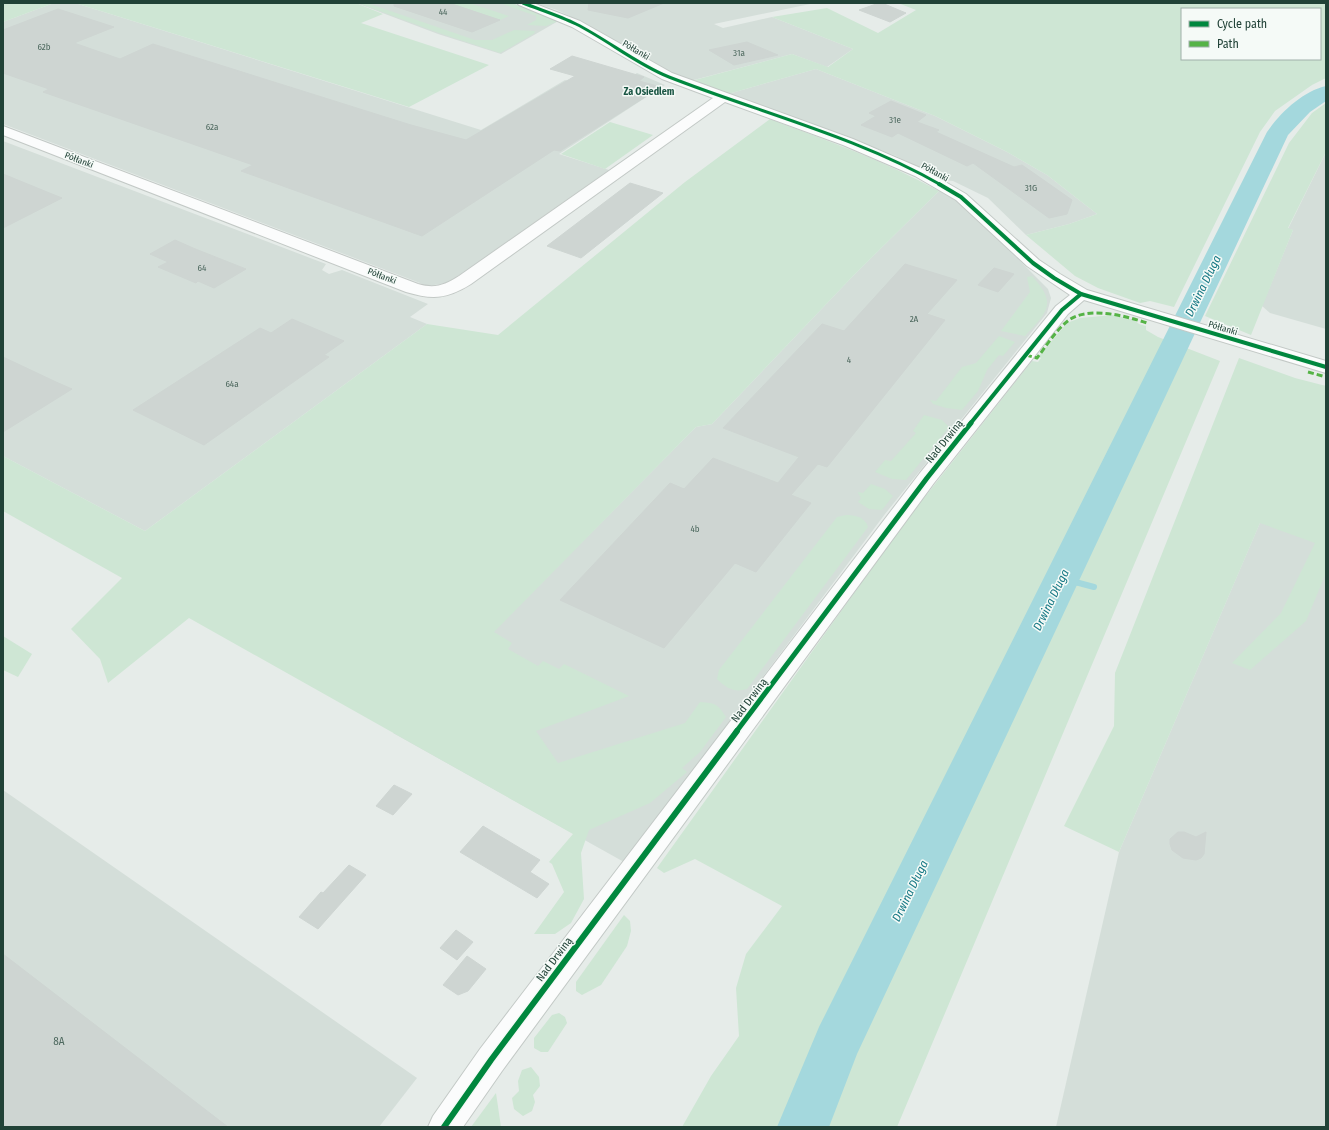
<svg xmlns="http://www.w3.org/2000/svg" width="1329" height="1130" font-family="'Fira Sans Condensed',sans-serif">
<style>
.built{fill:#d4ded9}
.green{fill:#cee6d4;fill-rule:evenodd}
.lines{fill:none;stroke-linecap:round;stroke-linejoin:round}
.stream{stroke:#a4d8dd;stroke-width:6}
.river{fill:#a4d8dd;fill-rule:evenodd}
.building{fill:#ced5d2;stroke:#ced5d2}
.minor-casing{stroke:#c3c9c6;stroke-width:2}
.minor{fill:#fbfcfc;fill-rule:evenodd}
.quiet{stroke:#55b346;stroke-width:3;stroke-dasharray:6 3;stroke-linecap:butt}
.cycleway-far3-casing{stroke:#f5faf7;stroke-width:4.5}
.cycleway-far2-casing{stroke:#f5faf7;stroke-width:6}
.cycleway-far1-casing{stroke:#f5faf7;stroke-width:8}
.cycleway-casing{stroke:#f5faf7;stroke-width:9}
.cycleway-far3{stroke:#00873e;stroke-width:3}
.cycleway-far2{stroke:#00873e;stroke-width:4}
.cycleway-far1{stroke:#00873e;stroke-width:5}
.cycleway{stroke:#00873e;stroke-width:6}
.labels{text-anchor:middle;stroke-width:3;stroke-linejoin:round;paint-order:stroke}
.number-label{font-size:9px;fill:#4d685e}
.far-street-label{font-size:9px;fill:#214237;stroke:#f5faf7}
.far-neighbourhood-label{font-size:10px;font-weight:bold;fill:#1b5644;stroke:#f5faf7}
.street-label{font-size:11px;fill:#214237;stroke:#f5faf7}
.near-number-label{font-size:11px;fill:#4d685e}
.water-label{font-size:12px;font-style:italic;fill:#157884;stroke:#f5faf7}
</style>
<rect width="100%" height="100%" fill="#e6ece9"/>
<g class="built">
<path d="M54 3H75L481 130 565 80 606 92 637 73 665 85 559 154 609 170 452 280 446 283 428 286 3 124V22Z"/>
<path d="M356 3H512L560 20 501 54 438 34Z"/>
<path d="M535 3H815L714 24 723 28 772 17 853 49 827 67 792 54 690 81 655 66 588 25 557 10Z"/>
<path d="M816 69 935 116 1007 152 1047 175 1097 214 1069 224 1026 235 988 198 953 181 944 180 896 156 853 139 728 94Z"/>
<path d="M3 141 326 264 322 270 329 274 342 270 428 304 410 317 427 324 145 531 3 456Z"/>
<path d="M1326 152V329L1270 313 1262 306 1293 230 1288 229Z"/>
<path d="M939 191 956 197 1048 289 1051 298 1047 313 885 514 624 862 393 733 696 427 712 424 853 276Z"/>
<path d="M1319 385 1326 386V1127H1056L1119 852Z"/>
<path d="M3 790 417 1078 379 1127H3Z"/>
</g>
<g class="green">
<path d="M3 3H54L3 22Z"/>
<path d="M75 3H356L383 14 361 23 489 65 409 107Z"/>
<path d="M358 3H367L475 40H492L514 30 536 31 534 32 535 33 500 53 439 33Z"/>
<path d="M450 3H469L509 16 500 20Z"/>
<path d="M500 3H511L556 20V22L546 26 528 25H527L536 20V16Z"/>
<path d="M898 3H1326V78L1312 85 1275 111 1260 132 1174 307 1150 301 1140 303 1098 288 1075 276 1026 235 1069 224 1097 214 1047 175 1007 152 935 116 816 69 728 94 691 81 792 54 828 67 853 49 772 17 827 8 878 33 916 10ZM1182 9H1320V59H1182Z"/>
<path d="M1326 103V152L1288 228 1293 230 1251 335 1205 316 1289 143 1312 113Z"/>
<path d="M770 119C828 141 885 161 939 191L853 276 712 424 696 427 494 632 512 643 508 649 538 666 543 661 559 669 564 664 629 696 536 731 558 763 685 723 700 702C715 703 718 704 726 717L700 752 682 768 687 772 650 803 589 830 581 853 584 899 571 923 555 934H534L564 892 552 864 549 862 573 834 189 618 108 683 100 659 71 629 122 578 3 511V456L145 531 427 324 498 335 685 182Z"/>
<path d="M610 122 653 135 605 169 561 154Z"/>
<path d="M1032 276C1058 304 1047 312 1025 336L1001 331 1030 292 1027 277Z"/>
<path d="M1114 315 1134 320 1139 324 1146 326V330L1158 337 1220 361 897 1127H682L711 1076 739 1036 736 988 746 954 782 906 695 859 664 873 657 868 905 522 1032 361 1038 362 1041 358 1038 357 1067 323 1080 318Z"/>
<path d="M999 336 1015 342 1003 356 999 355 987 370 978 391 962 410 946 408 933 404 930 400 936 401 962 367 976 363Z"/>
<path d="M1239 358 1295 378 1326 386V573L1306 621 1250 670 1232 663 1281 613 1315 543 1260 523 1119 852 1064 826 1114 726 1115 673Z"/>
<path d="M924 415 942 420 949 427 906 480 892 479 875 472 885 460 891 461 916 433 913 431Z"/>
<path d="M871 484 885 489 893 496 882 510 869 509 858 502 861 498 858 493V492L863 493Z"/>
<path d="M846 515C855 515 865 517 868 527L747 689C734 693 726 688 717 679L719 670 837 517Z"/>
<path d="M3 636 32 654 18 677 3 670Z"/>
<path d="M624 915 630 921 631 931 627 946 601 985 582 995 576 991V982Z"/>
<path d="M559 1013 565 1017 567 1023 548 1052H541L534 1048V1038L552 1015Z"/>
<path d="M531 1067 539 1077 540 1086 533 1095 535 1102 532 1111 523 1116 514 1109 512 1098 519 1091 518 1081 522 1070Z"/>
<path d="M496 1093 501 1127H471Z"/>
</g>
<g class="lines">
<path class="stream" d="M1060 581 1079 583 1094 587"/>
<path class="river" d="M1326 86V101L1310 112 1288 135 857 1054 829 1127H777L819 1027 1267 132C1280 113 1303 91 1326 86Z"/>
</g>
<g class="building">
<path d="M394 3H449L500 20 472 32 394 6Z"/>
<path d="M589 3H664L628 18 588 10Z"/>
<path d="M879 3H882L906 13 890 22 859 10Z"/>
<path d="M58 9 114 27 74 43 120 59 153 44 411 125 466 140 575 76 550 69 572 56 644 77 639 81 661 87 560 151 554 150 422 236 241 171 253 165 43 92 49 89 3 73V30Z"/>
<path d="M747 42 778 55 734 65 709 50Z"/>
<path d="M891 101 926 115 917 122 939 130 936 132 1014 167 1022 165 1072 200 1067 214 1049 218 973 163 967 166 898 133 892 137 861 125 876 116 869 113Z"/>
<path d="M3 174 47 192 62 198 3 228Z"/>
<path d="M630 183 663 193 581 258 547 246Z"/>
<path d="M175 240 193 248 246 269 214 288 198 281 196 283 158 267 168 262 150 254Z"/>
<path d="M905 264 957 280 927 314 945 320 827 467 818 464 791 495 811 503 756 572 735 563 664 648 560 600 670 483 684 489 713 458 778 483 799 457 723 428 822 324 844 331Z"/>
<path d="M994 268 1014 274 998 292 978 285Z"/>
<path d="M292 319 344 341 324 355 329 357 204 445 133 410 260 328 271 333Z"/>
<path d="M3 357 56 382 72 389 3 432Z"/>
<path d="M394 785 412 794 393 815 376 806Z"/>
<path d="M483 826 540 860 530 872 549 884 537 898 460 852Z"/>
<path d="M1178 832H1184L1196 837 1206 832 1204 854 1201 858 1196 860 1183 858 1172 850 1170 844V839Z"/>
<path d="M349 865 366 875 318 929 299 917 321 892 323 893Z"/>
<path d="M456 930 473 942 457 960 440 948Z"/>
<path d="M3 954 228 1127H3Z"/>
<path d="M467 956 486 969 468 991 458 995 443 985Z"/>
</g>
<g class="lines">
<defs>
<path id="minor" d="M517 3H533L580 21 672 73 853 139 925 170 966 194 1039 260 1060 274 1087 290 1326 361V373L1084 300 1068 314 934 483 502 1071 463 1127H428L433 1116 480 1049 920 473 1056 306 1070 295 1027 266 956 200 915 176 843 145 725 102 471 284C447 299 433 300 406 292L3 135V126L418 284C435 289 445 285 459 276L713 98 662 79 572 27 519 5Z"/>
</defs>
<use href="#minor" class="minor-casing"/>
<use href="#minor" class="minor"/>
<g class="quiet">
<path d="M1026 355 1037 358C1047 345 1056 330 1069 320 1089 306 1126 316 1147 323"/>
<path d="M1308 372 1326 377"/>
</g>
<defs>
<path id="cycleway-far3" d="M523 3C541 10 560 16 576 24 608 40 636 64 669 77 758 112 858 137 941 185"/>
<g id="cycleway-far2">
<path d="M939 184 961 197 1033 263 1054 278 1081 294 1326 367"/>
<path d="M970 424 1062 310 1081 294"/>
</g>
<path id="cycleway-far1" d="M736 732 927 478 971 423"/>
<path id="cycleway" d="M444 1127 491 1060 737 731"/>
</defs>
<use href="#cycleway-far3" class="cycleway-far3-casing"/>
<use href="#cycleway-far2" class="cycleway-far2-casing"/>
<use href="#cycleway-far1" class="cycleway-far1-casing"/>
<use href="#cycleway" class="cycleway-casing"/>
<use href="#cycleway-far3" class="cycleway-far3"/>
<use href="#cycleway-far2" class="cycleway-far2"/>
<use href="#cycleway-far1" class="cycleway-far1"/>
<use href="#cycleway" class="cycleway"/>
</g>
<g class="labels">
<g class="number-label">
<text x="443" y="15">44</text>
<text x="44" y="50">62b</text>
<text x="739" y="56">31a</text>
<text x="895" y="123">31e</text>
<text x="212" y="130">62a</text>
<text x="1031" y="191">31G</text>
<text x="202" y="271">64</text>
<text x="914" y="322">2A</text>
<text x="849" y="363">4</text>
<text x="232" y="387">64a</text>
<text x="695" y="532">4b</text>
</g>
<g class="far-street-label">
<text transform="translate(636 50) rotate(31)" y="3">Półłanki</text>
<text transform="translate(79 160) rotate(21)" y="3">Półłanki</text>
<text transform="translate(935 172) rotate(29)" y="3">Półłanki</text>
<text transform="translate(382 276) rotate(21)" y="3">Półłanki</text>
<text transform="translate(1223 328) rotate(17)" y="3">Półłanki</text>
</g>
<g class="far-neighbourhood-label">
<text x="649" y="95">Za Osiedlem</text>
</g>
<g class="street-label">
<text transform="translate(944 441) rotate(-51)" y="4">Nad Drwiną</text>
<text transform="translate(749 700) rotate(-53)" y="4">Nad Drwiną</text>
<text transform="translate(554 959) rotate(-53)" y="4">Nad Drwiną</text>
</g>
<g class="near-number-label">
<text x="59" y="1045">8A</text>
</g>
<g class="water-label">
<text transform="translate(1203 286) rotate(-64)" y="4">Drwina Długa</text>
<text transform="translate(1051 600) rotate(-64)" y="4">Drwina Długa</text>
<text transform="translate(910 891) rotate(-64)" y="4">Drwina Długa</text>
</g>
</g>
<rect width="1329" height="1130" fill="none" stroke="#214237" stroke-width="8"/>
<rect x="1181" y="8" width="140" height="52" fill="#f5faf7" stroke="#a0b0aa"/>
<rect x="1189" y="21" width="20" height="6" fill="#00873e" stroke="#a0b0aa"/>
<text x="1217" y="28" font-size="12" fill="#214237">Cycle path</text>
<rect x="1189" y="41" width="20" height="6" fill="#55b346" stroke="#a0b0aa"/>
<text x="1217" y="48" font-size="12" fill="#214237">Path</text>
</svg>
